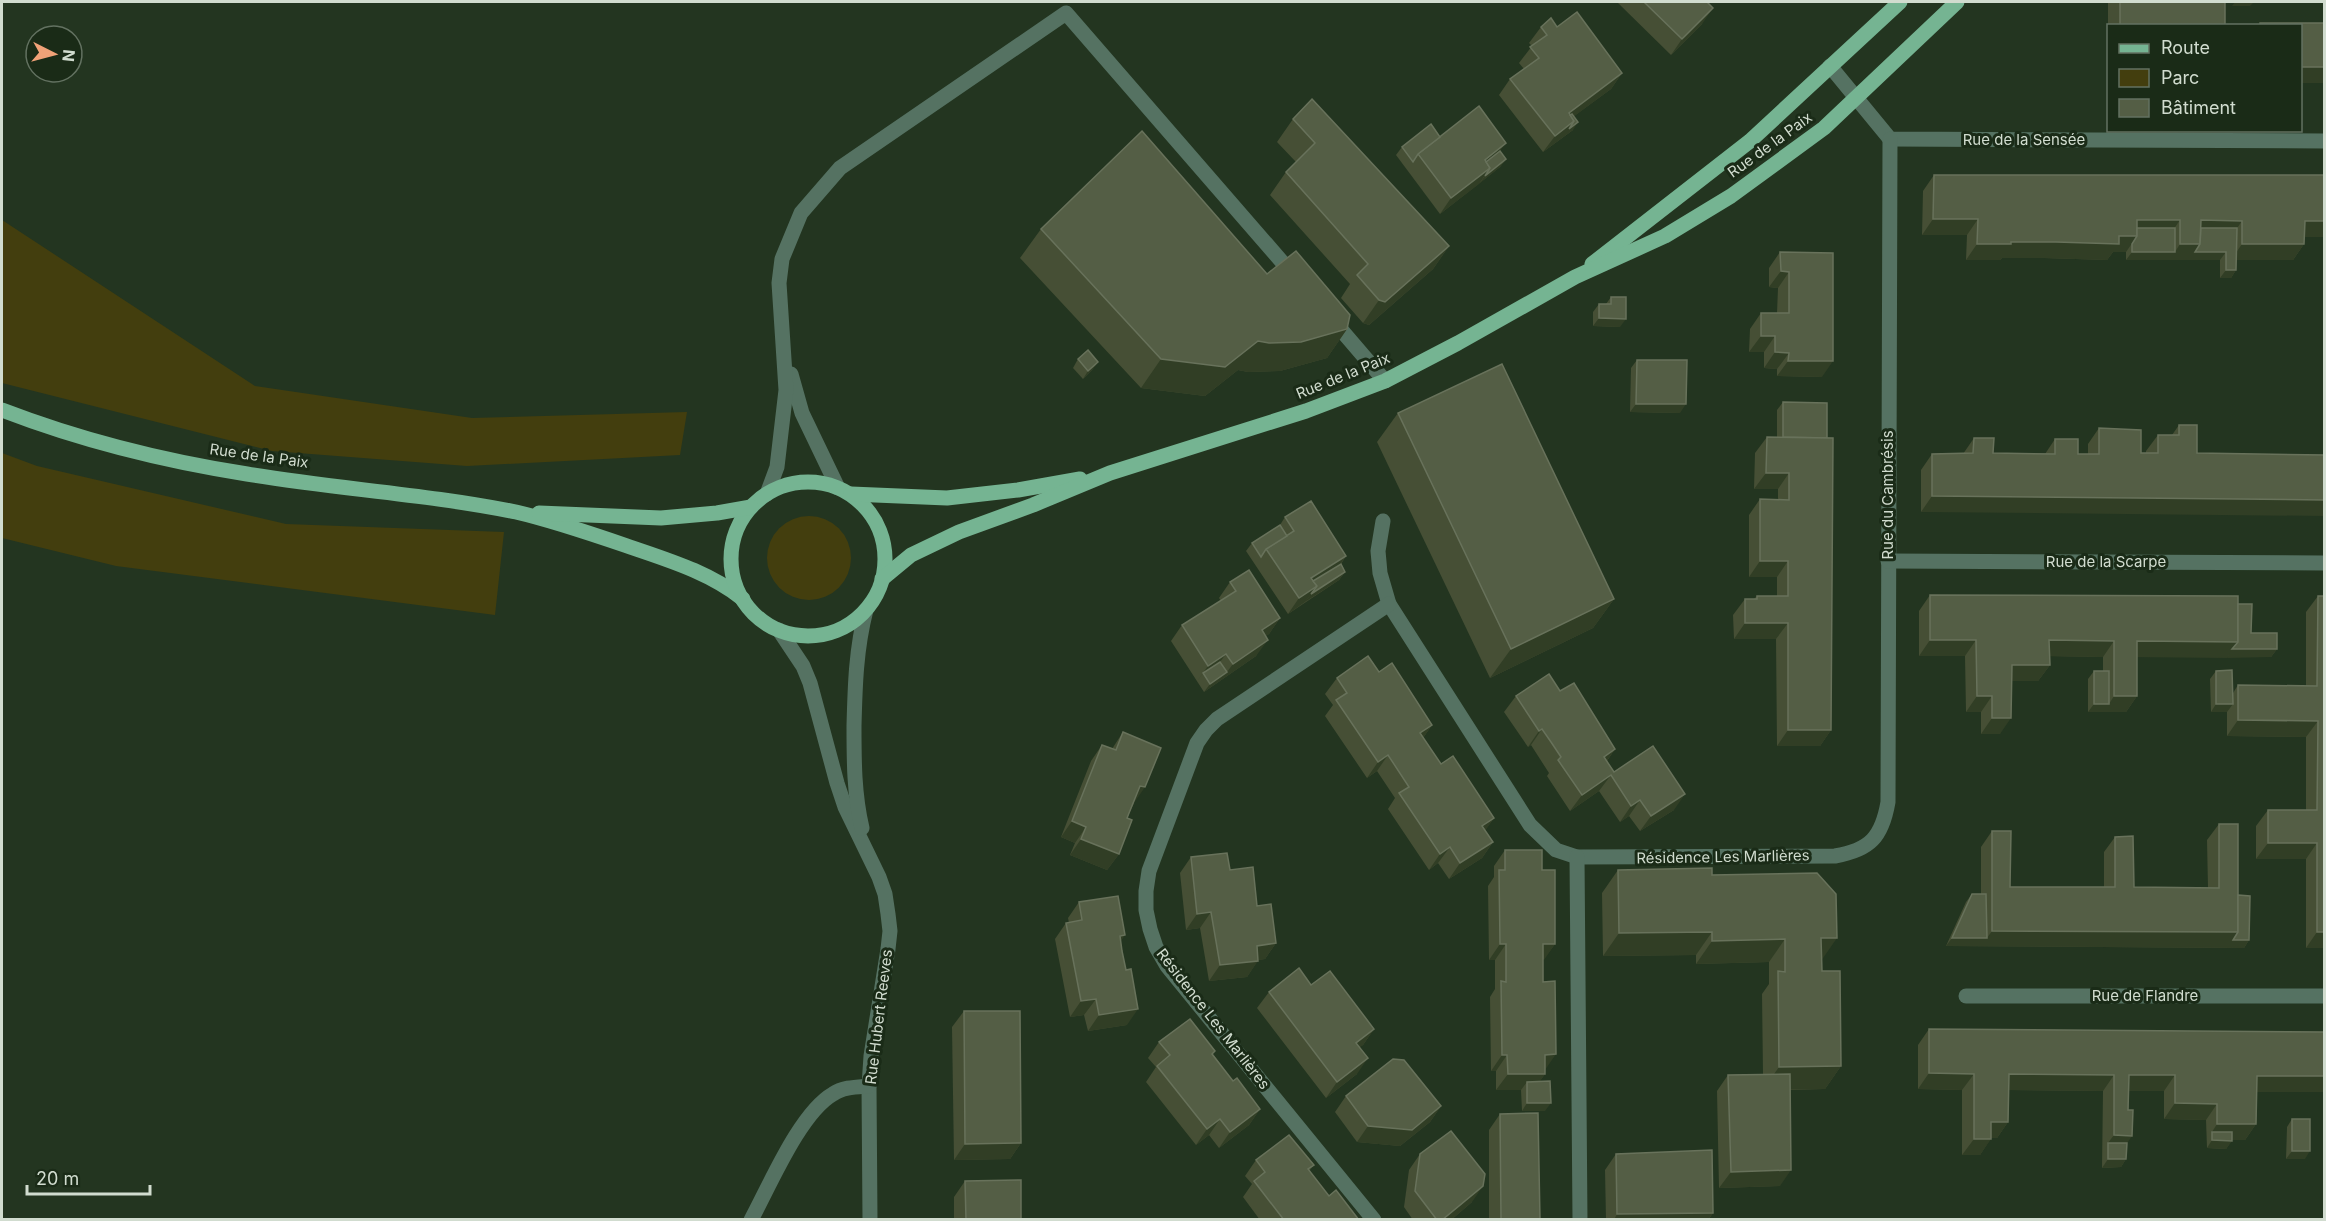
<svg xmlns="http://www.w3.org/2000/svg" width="2326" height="1221" font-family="Inter,sans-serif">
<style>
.green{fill:#433e0e}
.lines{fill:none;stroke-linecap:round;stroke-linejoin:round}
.minor{stroke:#557262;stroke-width:15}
.major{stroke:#75b492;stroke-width:15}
.wall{fill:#464f35}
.shaded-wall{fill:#313e25}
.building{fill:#545e45;stroke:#68725b;stroke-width:1.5}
.labels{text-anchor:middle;stroke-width:6;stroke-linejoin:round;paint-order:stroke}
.street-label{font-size:15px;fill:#d1dccf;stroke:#1a2b17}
</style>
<rect width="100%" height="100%" fill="#233520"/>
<g class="green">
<path d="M2 220 255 386 472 418 687 412 680 455 467 466 272 451 2 383Z"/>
<path d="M2 453 37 466 286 524 504 532 495 615 116 566 2 538Z"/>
<circle cx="809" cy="558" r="42"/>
</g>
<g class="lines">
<g class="minor">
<path d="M1830 66 1890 139 2324 141"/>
<path d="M1331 318 1385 381"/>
<path d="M791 374 802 413 838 488"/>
<path d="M767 494 777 467 786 390 779 283 782 259 801 213 840 168 1066 13 1296 278"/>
<path d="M1383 521 1378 551 1380 573 1389 604 1530 825 1556 850 1577 857 1835 856C1870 850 1882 837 1888 802L1890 139"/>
<path d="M1888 561 2324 563"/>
<path d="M779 630 803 666 810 683 837 783 845 807 879 877 885 894 888 914 890 931 888 949 871 1056 869 1086 870 1220"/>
<path d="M862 828C854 794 854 761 854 726 855 686 856 649 866 610"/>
<path d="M1577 857 1580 1220"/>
<path d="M1966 996H2324"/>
<path d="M751 1220C770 1185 800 1113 833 1094 843 1087 857 1087 869 1086"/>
<path d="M1374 1220 1167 966 1156 947 1150 929 1146 910V891L1149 871 1197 743 1206 730 1217 719 1389 604"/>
</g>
<g class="major">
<path d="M1592 264 1750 141 1900 2"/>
<path d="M2 410C80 440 164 461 247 474 336 489 427 494 516 512 555 521 595 535 633 548 671 561 710 573 743 599"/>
<circle cx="808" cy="559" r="77"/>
<path d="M851 494 947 498 1018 490 1080 479"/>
<path d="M539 513 661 518 717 513 751 507"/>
<path d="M882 579 911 555 959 532 1033 505 1110 473 1306 411 1385 381 1458 343 1575 277 1665 236 1731 196 1824 128 1957 2"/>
</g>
</g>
<g class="wall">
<path d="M1617 2H1707L1702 24 1671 55Z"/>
<path d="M2108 2H2225V26H2109L2108 62Z"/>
<path d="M1541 27H1557L1622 73 1611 89 1574 116 1573 130 1543 152 1499 95 1510 79 1524 69 1519 63 1532 46 1529 43Z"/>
<path d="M1293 119 1449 246 1433 269 1369 325 1363 323 1341 298 1350 284 1270 195 1286 172 1296 162 1277 142Z"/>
<path d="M1440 137 1500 151 1506 159 1500 167 1440 214 1396 155 1402 147Z"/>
<path d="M1934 175H2325V237H2304V244L2293 260H2236V270L2231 278H2220V260H2126V252H2113L2107 260 2044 258H2002L2000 260H1966L1967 235H1922L1923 191Z"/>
<path d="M1041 229 1267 274 1347 329 1327 358 1280 371 1248 372 1238 370 1205 396 1141 388 1020 258Z"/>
<path d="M1780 252 1833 253 1822 377 1777 376V369L1764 368V352H1749L1750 329 1761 313H1777L1778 288 1769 287V268Z"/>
<path d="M1611 297 1620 327 1593 326V312L1599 304H1606Z"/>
<path d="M1078 359 1098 362 1092 370 1083 379 1073 368Z"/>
<path d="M1637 360 1680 413 1630 412 1631 368Z"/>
<path d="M1783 402 1827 438 1831 730 1820 746H1777L1776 639H1734L1733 615 1745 599H1754L1757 596H1777V577H1749V515L1760 499 1778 500V489H1754L1755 453 1767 437H1777V410Z"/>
<path d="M1398 413 1614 599 1593 628 1490 678 1377 442Z"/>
<path d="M2179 425 2197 453 1921 512V470L1932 454H1963L1974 438 1993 453 2045 454 2055 439 2078 454H2088V444L2099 428 2141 453H2146V451L2158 435H2172Z"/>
<path d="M1285 517 1346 556 1341 564 1345 572 1339 580 1288 614 1246 551 1252 543 1280 525Z"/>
<path d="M1230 582 1280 618 1269 634 1265 636 1256 656 1204 692 1171 641 1182 625 1221 601 1219 598Z"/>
<path d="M1930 595 2238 604 2251 633 2277 649 2271 657H2137V696L2126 712H2088V679L2094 671H2103V657L2050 656V665L2038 681H2011L2000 734H1981V712H1966L1965 656H1919V611Z"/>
<path d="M2318 596 2325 948H2306V859H2256V826L2268 810H2306V737L2227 736V712H2211L2210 679 2216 671 2233 693 2238 685 2306 686V612Z"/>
<path d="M1379 672 1432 725 1423 738 1441 764 1494 818 1485 830 1493 842 1482 858 1449 879 1438 863 1429 870 1388 809 1395 798 1377 771 1367 778 1325 716 1333 705 1325 694 1337 678Z"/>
<path d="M1560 691 1615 749 1607 761 1614 772 1674 810 1640 831 1629 816 1620 822 1599 791 1570 811 1547 776 1549 773 1531 745 1528 747 1504 712 1516 696Z"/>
<path d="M1123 732 1134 803 1127 818 1119 854 1107 870 1070 855 1075 843 1061 837 1091 761 1102 745 1112 749Z"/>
<path d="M2219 824 2249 940 2244 948 1946 946 1966 902 1972 894H1981V847L1992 831 2010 887H2104V852L2115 837 2134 887 2208 888 2207 840Z"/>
<path d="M1505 850 1542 870 1555 944 1543 960 1545 1070V1074L1539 1082 1545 1111H1522L1521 1090H1496V1071H1491L1490 997 1495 989V960H1489L1488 886 1494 877V866Z"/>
<path d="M1191 857 1230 870 1257 906 1276 943 1265 959 1258 960 1247 977 1209 981 1200 928 1186 930 1180 873Z"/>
<path d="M1618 870 1712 875 1822 960V971L1841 1066 1825 1089 1790 1090 1780 1186 1719 1188 1717 1091 1728 1075 1763 1074 1762 994 1769 984V962L1696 964V955L1603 956 1602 893Z"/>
<path d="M1079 902 1125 935 1120 941 1127 1025 1088 1031 1084 1015 1070 1017 1055 939 1066 923H1069L1068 918Z"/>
<path d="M1311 985 1374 1029 1363 1045 1359 1047 1357 1074 1326 1098 1257 1008 1269 992Z"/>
<path d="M964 1011 1021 1143 1010 1159 954 1160 952 1027Z"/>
<path d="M1929 1029 2325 1032V1092H2257L2256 1124 2245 1140H2232L2226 1149 2207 1148 2206 1120 2164 1119V1091H2129L2126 1159 2121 1167 2102 1168 2103 1091 2009 1090 2008 1122 1997 1138H1991L1980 1155H1962V1090L1918 1089V1045Z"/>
<path d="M1159 1042 1213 1054 1233 1081 1260 1109 1249 1125 1219 1148 1209 1135 1196 1145 1146 1082 1156 1067 1148 1058Z"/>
<path d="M1346 1096 1441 1106 1430 1122 1400 1146 1357 1142 1335 1112Z"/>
<path d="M1500 1114 1540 1220H1489V1130Z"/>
<path d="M2292 1119 2305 1159H2286L2287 1127Z"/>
<path d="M1420 1154 1472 1202 1451 1220H1413L1404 1207 1409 1170Z"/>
<path d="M1616 1154 1713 1213 1708 1220H1606L1605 1170Z"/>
<path d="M1256 1160 1314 1165 1309 1171 1329 1196 1359 1220H1260L1243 1197 1252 1184 1245 1176Z"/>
<path d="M965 1181 1021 1220H954V1197Z"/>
</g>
<g class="shaded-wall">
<path d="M2235 2H2254L2250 6H2232Z"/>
<path d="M1713 8 1702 24 1671 55 1682 39Z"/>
<rect x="2301" y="67" width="24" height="16"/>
<path d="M1622 73 1611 89 1565 123 1569 113Z"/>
<path d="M1574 121 1578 122 1573 130 1543 152 1555 136Z"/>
<path d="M1506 143 1494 159 1479 168 1485 160Z"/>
<path d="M1506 159 1500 167 1479 184 1485 176Z"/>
<path d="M1490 168 1479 184 1440 214 1451 198Z"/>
<path d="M1933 219H1978L1967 235H1922Z"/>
<path d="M2137 220H2180L2169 236H2137L2126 252H2113L2107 260 2044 258H2002L2000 260H1966L1977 244 2119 236Z"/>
<path d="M2201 220 2242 221 2231 237 2195 228Z"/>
<path d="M2305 221H2325V237H2294Z"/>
<path d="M2180 244H2200L2226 252 2220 260H2126L2132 252H2175Z"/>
<path d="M2242 244H2304L2293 260H2231Z"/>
<path d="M1449 246 1433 269 1369 325 1363 323 1379 300Z"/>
<path d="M2226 270H2236L2231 278H2220Z"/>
<path d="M1781 271 1789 272 1778 288 1769 287Z"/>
<path d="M1599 318 1626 319 1620 327 1593 326Z"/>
<path d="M1347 329 1327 358 1280 371 1248 372 1238 370 1205 396 1141 388 1161 359 1258 341Z"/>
<path d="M1761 336H1775L1764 352H1749Z"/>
<path d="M1775 352 1789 353 1777 369 1764 368Z"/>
<path d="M1788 361H1833L1822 377 1777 376Z"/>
<path d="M1098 362 1092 370 1083 379 1088 371Z"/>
<path d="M1636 404H1686L1680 413 1630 412Z"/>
<path d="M1766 473H1789L1778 489H1754Z"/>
<path d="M1932 496 2325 500V516L1921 512Z"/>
<path d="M1346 556 1335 572 1308 589 1311 578Z"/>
<path d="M1760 561H1788L1777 577H1749Z"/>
<path d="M1345 572 1339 580 1305 602 1311 594Z"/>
<path d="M1317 586 1305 602 1288 614 1299 598Z"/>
<path d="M1614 599 1593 628 1490 678 1511 649Z"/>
<path d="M1280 618 1269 634 1251 646 1262 630Z"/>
<path d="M1745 623H1788L1776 639H1734Z"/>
<path d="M1268 640 1256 656 1204 692 1210 684 1227 672 1233 664Z"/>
<path d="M1930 640H1976L1965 656H1919Z"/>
<path d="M2049 640 2114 641 2103 657 2038 656Z"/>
<path d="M2137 641 2238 642 2227 658 2126 657Z"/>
<path d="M2232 649H2277L2271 657 2227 658Z"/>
<path d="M1226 654 1214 670 1203 673 1197 681 1208 666Z"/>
<path d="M2012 665H2050L2038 681H2001Z"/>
<path d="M1977 696H1992L1981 712H1966Z"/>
<path d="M2114 696H2137L2126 712H2088L2094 704H2109Z"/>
<path d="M2216 704H2233L2227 712H2211Z"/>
<path d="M1992 718H2011L2000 734H1981Z"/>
<path d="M2238 720 2318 721 2306 737 2227 736Z"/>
<path d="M1432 725 1421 741 1420 733Z"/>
<path d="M1542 729 1531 745 1528 747 1539 731Z"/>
<path d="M1788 730H1831L1820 746H1777Z"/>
<path d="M1615 749 1604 765V757Z"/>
<path d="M1388 755 1377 771 1367 778 1378 762Z"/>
<path d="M1611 775 1599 791 1570 811 1582 795Z"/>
<path d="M1140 786 1145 787 1134 803 1129 802Z"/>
<path d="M1685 794 1674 810 1640 831 1651 816Z"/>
<path d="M1640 800 1629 816 1620 822 1631 806Z"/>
<path d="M1494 818 1483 834 1482 826Z"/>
<path d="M1072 821 1086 827 1075 843 1061 837Z"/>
<path d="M1081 839 1119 854 1107 870 1070 855Z"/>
<path d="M1493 842 1482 858 1449 879 1460 863Z"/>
<path d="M2268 843H2317L2306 859H2256Z"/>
<path d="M1450 847 1438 863 1429 870 1440 854Z"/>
<path d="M1211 912 1200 928 1186 930 1197 914Z"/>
<path d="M1992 931 2238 932 2249 940 2244 948 1946 946 1952 938H1987Z"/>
<path d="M1712 932 1696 955 1603 956 1619 933Z"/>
<path d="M2317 932H2325V948H2306Z"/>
<path d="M1125 935 1114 951 1120 936Z"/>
<path d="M1821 938H1837L1821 961Z"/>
<path d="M1785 939 1769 962 1696 964 1712 941Z"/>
<path d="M1276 943 1265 959 1246 962 1257 946Z"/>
<path d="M1500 944H1506L1495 960H1489Z"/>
<path d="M1543 944H1555L1544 960Z"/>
<path d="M1258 961 1247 977 1209 981 1220 965Z"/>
<path d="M1096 999 1084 1015 1070 1017 1081 1001Z"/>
<path d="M1138 1009 1127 1025 1088 1031 1099 1015Z"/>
<path d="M1374 1029 1363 1045 1345 1059 1356 1043Z"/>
<path d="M1556 1054 1545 1070 1534 1071 1545 1055Z"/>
<path d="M1502 1055H1507L1496 1071H1491Z"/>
<path d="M1368 1058 1357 1074 1326 1098 1337 1082Z"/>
<path d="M1841 1066 1825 1089 1763 1090 1779 1067Z"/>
<path d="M1929 1073 1974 1074 1962 1090 1918 1089Z"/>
<path d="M1508 1074H1545L1534 1090 1527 1082 1521 1090H1496Z"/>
<path d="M2009 1074 2114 1075 2103 1091 1997 1090Z"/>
<path d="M2129 1075H2175L2164 1091H2118Z"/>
<path d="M2257 1076H2325V1092H2246Z"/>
<path d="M1527 1103H1551L1545 1111H1522Z"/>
<path d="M2175 1103 2217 1104 2206 1120 2164 1119Z"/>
<path d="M1441 1106 1430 1122 1400 1146 1357 1142 1368 1126Z"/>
<path d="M1260 1109 1249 1125 1219 1148 1230 1132Z"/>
<path d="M1220 1119 1209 1135 1196 1145 1207 1129Z"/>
<path d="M1991 1122H2008L1997 1138H1980Z"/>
<path d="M2217 1124H2256L2245 1140H2212V1132Z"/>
<path d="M2114 1135 2132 1136 2121 1152 2108 1143Z"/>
<path d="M1974 1139H1991L1980 1155H1962Z"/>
<path d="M2212 1140 2232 1141 2226 1149 2207 1148Z"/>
<path d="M1021 1143 1010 1159 954 1160 965 1144Z"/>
<path d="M2292 1151H2310L2305 1159H2286Z"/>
<path d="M2108 1159H2126L2121 1167 2102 1168Z"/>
<path d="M1791 1170 1780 1186 1719 1188 1731 1172Z"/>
<path d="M1483 1186 1472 1202 1451 1220H1442Z"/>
<path d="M1713 1213 1708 1220H1614L1617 1214Z"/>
</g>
<g class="building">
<path d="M1644 2H1707L1713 8 1682 39Z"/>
<rect x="2120" y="2" width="105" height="24"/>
<path d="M1577 12 1622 73 1569 113 1574 121 1555 136 1510 79 1539 58 1530 47 1547 35 1541 27 1551 18 1557 27Z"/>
<path d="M2260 23H2325V67H2301V26H2260Z"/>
<path d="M1312 99 1449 246 1385 302 1379 300 1357 275 1368 264 1286 172 1315 143 1293 119Z"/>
<path d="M1479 106 1506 143 1485 160 1490 168 1451 198 1418 154Z"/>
<path d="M1572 114 1578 122 1569 129 1574 121 1570 115Z"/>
<path d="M1431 124 1440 137 1418 154 1413 162 1402 147Z"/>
<path d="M1142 131 1267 274 1296 251 1350 315 1347 329 1301 342 1269 343 1258 341 1225 367 1161 359 1041 229Z"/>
<path d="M1500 151 1506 159 1485 176 1490 168 1486 162Z"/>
<path d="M1934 175H2325V221H2305L2304 244H2242V221L2201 220 2200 244H2180V220H2137V236H2119V244L2056 242H2011V244H1977L1978 219H1933Z"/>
<path d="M2137 228H2175V252H2132V244L2137 236Z"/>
<path d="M2201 228H2237L2236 270H2226V252H2195L2200 244Z"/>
<path d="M1780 252 1833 253V361H1788L1789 353 1775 352V336H1761V313H1789V272L1781 271Z"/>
<path d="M1611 297H1626V319L1599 318V304H1611Z"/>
<path d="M1088 350 1098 362 1088 371 1078 359Z"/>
<path d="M1637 360H1687L1686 404H1636Z"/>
<path d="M1502 364 1614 599 1511 649 1398 413Z"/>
<path d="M1783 402 1827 403V438L1783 437Z"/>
<path d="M2179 425H2197V453L2325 455V500L1932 496V454L1973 453 1974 438H1994L1993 453 2055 454V439H2078V454H2099V428L2141 430V453H2158V435H2179Z"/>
<path d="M1767 437 1833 438 1831 730H1788V623H1745V599H1757V596H1788V561H1760V499L1789 500V473H1766Z"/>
<path d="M1311 501 1346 556 1311 578 1317 586 1299 598 1266 549 1294 531 1285 517Z"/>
<path d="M1280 525 1287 536 1266 549 1261 557 1252 543Z"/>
<path d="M1341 564 1345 572 1311 594 1317 586 1313 581Z"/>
<path d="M1249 570 1280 618 1262 630 1268 640 1233 664 1226 654 1208 666 1182 625 1236 591 1230 582Z"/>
<path d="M1930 595 2238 596V642L2137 641V696H2114V641L2049 640 2050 665H2012L2011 718H1992V696H1977L1976 640H1930Z"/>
<path d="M2318 596H2325V932H2317V843H2268V810H2317L2318 721 2238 720V685L2317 686Z"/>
<path d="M2238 604H2252L2251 633H2277V649H2232L2238 642Z"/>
<path d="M1368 656 1379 672 1392 663 1432 725 1420 733 1441 764 1453 756 1494 818 1482 826 1493 842 1460 863 1450 847 1440 854 1399 793 1409 787 1388 755 1378 762 1336 700 1347 693 1337 678Z"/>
<path d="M1220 662 1227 672 1210 684 1203 673Z"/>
<path d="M2232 670 2233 704H2216V671Z"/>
<rect x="2094" y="671" width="15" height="33"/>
<path d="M1549 674 1560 691 1574 683 1615 749 1604 757 1614 772 1653 746 1685 794 1651 816 1640 800 1631 806 1611 775 1582 795 1558 760 1561 757 1551 742 1542 729 1539 731 1516 696Z"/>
<path d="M1123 732 1161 748 1145 787 1140 786 1127 818 1132 820 1119 854 1081 839 1086 827 1072 821 1102 745 1116 750Z"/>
<path d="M2219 824H2238V932L1992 931V831H2011L2010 887H2115V837L2133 836 2134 887 2219 888Z"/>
<path d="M1505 850H1542V870H1555V944H1543V982L1555 981 1556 1054 1545 1055V1074H1508L1507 1055H1502L1501 981 1506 982V944H1500L1499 870H1505Z"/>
<path d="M1227 853 1230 870 1253 867 1257 906 1271 904 1276 943 1257 946 1258 961 1220 965 1211 912 1197 914 1191 857Z"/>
<path d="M1712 868V875L1817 873 1836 894 1837 938H1821L1822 971H1840L1841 1066 1779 1067 1778 971 1785 972V939L1712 941V932L1619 933 1618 870Z"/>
<path d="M1972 894H1986L1987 938H1952Z"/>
<path d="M2238 895 2250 896 2249 940H2233L2238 932Z"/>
<path d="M1118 896 1125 935 1120 936 1122 951 1126 970 1131 969 1138 1009 1099 1015 1096 999 1081 1001 1066 923 1082 920 1079 902Z"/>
<path d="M1299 968 1311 985 1330 971 1374 1029 1356 1043 1368 1058 1337 1082 1269 992Z"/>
<path d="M964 1011H1020L1021 1143 965 1144Z"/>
<path d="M1190 1019 1215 1051 1212 1054 1233 1081 1237 1078 1260 1109 1230 1132 1220 1119 1207 1129 1157 1066 1170 1055 1159 1042Z"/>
<path d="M1929 1029 2325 1032V1076H2257L2256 1124H2217V1104L2175 1103V1075H2129L2128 1110H2133L2132 1136 2114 1135V1075L2009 1074 2008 1122H1991V1139H1974V1074L1929 1073Z"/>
<path d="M1393 1059 1404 1060 1441 1106 1412 1130 1368 1126 1346 1096Z"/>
<path d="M1790 1074 1791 1170 1731 1172 1728 1075Z"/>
<path d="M1550 1081 1551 1103H1527V1082Z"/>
<path d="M1538 1113 1540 1220 1501 1219 1500 1114Z"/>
<rect x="2292" y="1119" width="18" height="32"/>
<path d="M1451 1131 1485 1174 1483 1186 1442 1220H1437L1415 1191 1420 1154Z"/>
<path d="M2212 1132H2232V1141L2212 1140Z"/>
<path d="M1289 1135 1314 1165 1308 1169 1329 1196 1336 1190 1359 1220H1284L1254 1181 1265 1172 1256 1160Z"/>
<path d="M2108 1143H2127L2126 1159H2108Z"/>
<path d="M1712 1150 1713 1213 1617 1214 1616 1154Z"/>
<path d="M1021 1180V1220H966L965 1181Z"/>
</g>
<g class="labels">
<g class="street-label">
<text x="2024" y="145">Rue de la Sensée</text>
<text transform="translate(1770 145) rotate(-36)" y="5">Rue de la Paix</text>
<text transform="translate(1343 376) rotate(-22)" y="5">Rue de la Paix</text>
<text transform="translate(259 456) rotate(8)" y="5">Rue de la Paix</text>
<text transform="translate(1888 495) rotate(-90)" y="5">Rue du Cambrésis</text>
<text x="2106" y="567">Rue de la Scarpe</text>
<text transform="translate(1723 857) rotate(-1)" y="5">Résidence Les Marlières</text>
<text x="2145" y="1001">Rue de Flandre</text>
<text transform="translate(879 1017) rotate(-83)" y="5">Rue Hubert Reeves</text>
<text transform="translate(1213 1019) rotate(52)" y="5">Résidence Les Marlières</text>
</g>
</g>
<rect width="2326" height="1221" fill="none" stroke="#d1dccf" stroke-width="6"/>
<rect x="2107" y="24" width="195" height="108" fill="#1a2b17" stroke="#637261" stroke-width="1.5"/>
<rect x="2119" y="44" width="30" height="9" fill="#75b492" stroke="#637261" stroke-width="1.5"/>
<text x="2161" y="54" font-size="18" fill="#d1dccf">Route</text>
<rect x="2119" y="69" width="30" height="18" fill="#433e0e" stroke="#637261" stroke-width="1.5"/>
<text x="2161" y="84" font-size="18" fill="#d1dccf">Parc</text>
<rect x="2119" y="99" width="30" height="18" fill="#545e45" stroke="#637261" stroke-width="1.5"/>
<text x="2161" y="114" font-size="18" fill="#d1dccf">Bâtiment</text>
<g transform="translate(54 54) rotate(96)"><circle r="28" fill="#1a2b17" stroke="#637261" stroke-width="1.5"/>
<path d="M0-4.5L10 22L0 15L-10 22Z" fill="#f0a278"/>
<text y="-9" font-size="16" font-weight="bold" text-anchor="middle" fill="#d1dccf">N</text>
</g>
<path d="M27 1185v9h123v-9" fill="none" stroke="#d1dccf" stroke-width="3"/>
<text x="36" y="1185" font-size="18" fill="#d1dccf" stroke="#1a2b17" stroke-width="4.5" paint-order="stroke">20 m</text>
</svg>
